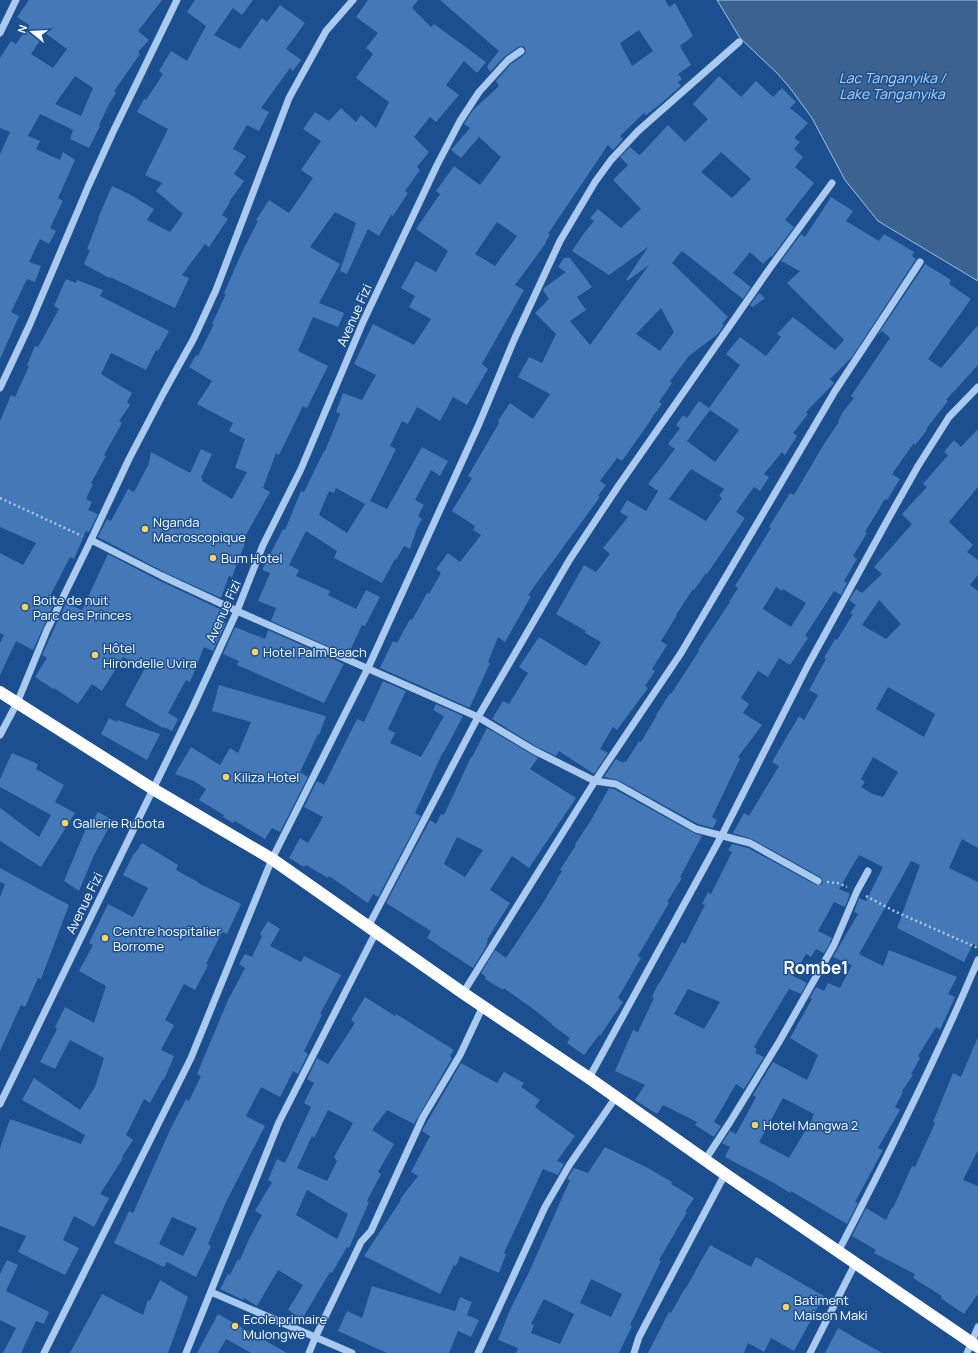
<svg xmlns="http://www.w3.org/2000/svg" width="978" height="1353" font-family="Manrope,sans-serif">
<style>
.water{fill:#3c6290;stroke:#9cc4f0}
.building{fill:#4478b7;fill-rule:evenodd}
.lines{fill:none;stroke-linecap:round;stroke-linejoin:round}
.path{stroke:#a9c9ee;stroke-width:2.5;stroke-dasharray:2 3;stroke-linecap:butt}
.minor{stroke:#a9c9ee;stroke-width:7}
.highway{stroke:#fff;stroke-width:12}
.poi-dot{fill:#ffd166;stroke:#1b4f8f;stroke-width:1.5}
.labels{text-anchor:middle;stroke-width:3;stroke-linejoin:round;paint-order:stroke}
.street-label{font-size:13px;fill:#fff;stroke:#1b4f8f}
.poi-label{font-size:13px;fill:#fff;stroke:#1b4f8f;text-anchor:start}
.water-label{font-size:14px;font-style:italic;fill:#b5d3f5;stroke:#1b4f8f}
.district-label{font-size:17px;font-weight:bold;fill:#fff;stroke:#1b4f8f}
</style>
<rect width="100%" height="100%" fill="#1b4f8f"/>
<path class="water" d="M717 0H978V281L878 221 845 180 812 118 790 88 778 74 740 38Z"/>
<g class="building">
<path d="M29 0H162L138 31 149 40 138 52 140 54 114 91 116 93 109 104 99 125 100 126 89 148 70 139 73 130 40 114 28 136 40 141 36 149 60 160 63 152 75 160 58 198 63 201 50 228 56 231 49 244 40 239 29 262 41 266 35 282 27 279 11 312 19 316 0 359V154L10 132 0 128V58L11 41 16 44 29 25 17 17ZM45 33 67 49 53 68 31 54ZM75 76 93 88 81 116 55 104Z"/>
<path d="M195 0H253L242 15 233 8 214 35 240 49 262 18 267 22 280 5 305 23 286 49 301 60 293 71 290 68 261 108 269 112 259 131 247 125 233 149 246 156 234 174 244 181 229 202H230L222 215 228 219 209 247 205 244 182 275 189 278 175 308 110 277 109 278 84 264 90 250 87 249 99 218H98L112 186 129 194 154 209 147 220 170 232 183 214 156 191 162 183 145 175 168 129 137 112 144 99 146 100 163 74 159 71 171 51 187 61 206 26 187 12Z"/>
<path d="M368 0H418L412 8 431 27 434 24 486 62 477 73 464 61 446 85 459 95 436 122 430 117 414 137 429 152 417 167 420 170 405 191 408 193 393 216 391 215 379 236 368 229 347 274 340 271 356 223 335 212 310 247 340 264 319 303 344 313 338 327 313 317 298 351 328 366 307 408 303 406 279 455 276 453 263 488 270 492 242 542 245 543 232 577 229 576 221 598 164 572 98 537 107 519 111 521 128 489 134 492 149 463 151 452 190 473 201 449 212 454 201 478 203 479 202 481 232 499 247 472 235 468 245 439 229 431 233 423 197 404 212 381 189 367 196 355 198 356 214 324H212L226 294 224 293 243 250 258 221 256 220 269 200 289 213 313 178 301 170 321 141 303 129 315 112 329 121 341 108 356 122 361 115 376 128 389 102 356 78 373 54 366 48 378 33 356 17Z"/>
<path d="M440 0H665L669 7 675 3 693 36 680 46 691 65 678 74 682 79 678 82 681 86 658 106 646 115 644 113 620 136 623 139 613 150 608 145 548 234 550 235 545 243H546L515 285 524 290 483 362 482 364 488 369 467 405 453 397 440 421 417 407 408 424 402 421 390 446 396 449 370 501 387 509 422 447 448 461 440 476 431 470 415 500 424 505 418 516 422 519 417 528 410 549 404 546 396 560 395 559 382 583 334 558 337 551 306 531 289 565 299 570 296 576 330 591 328 595 356 609 366 590 380 597 365 626 362 625 348 655 271 621 276 608 258 601 270 573 262 570 283 529 285 530 301 491 304 492 324 451H325L340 414 336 412 343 393 362 400 376 375 354 364 373 324 414 345 431 319 409 307 415 296 401 288 416 261 436 272 448 251 416 229 440 194 436 191 454 166 480 185 501 157 479 137 461 158 451 150 470 128 464 124 473 110 499 86 496 81 511 64 524 55 526 53 525 48 523 46 518 47 504 57 490 72 487 66 499 51ZM639 30 653 51 632 66 620 43ZM497 222 517 236 495 266 475 254ZM336 488 365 504 347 533 319 515 329 491 334 493Z"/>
<path d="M719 76 741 97 756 81 773 97 782 88 796 102 790 108 808 123 794 138 800 142 794 149 803 157 795 167 814 183 785 220 794 227 772 257 771 256 763 264 750 252 733 273 751 287 743 299 682 251 672 263 728 317 722 324 724 325 718 334 689 356 670 381 672 383 659 402 662 404 650 420H651L622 461 617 458 600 481 606 485 598 496 600 497 528 595 531 596 505 642 498 637 488 662 490 663 470 707H468L380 668 393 641 397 643 410 619 412 620 427 593 429 594 441 573 436 569 448 553 460 562 481 535 473 530 475 526 452 511 472 478 468 476 499 423 498 421 510 403 533 419 550 394 518 377 529 357 542 363 556 334 535 313 549 299 543 290 544 288 566 272 558 267 564 258H570L592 287 577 297 586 310 570 321 590 345 649 265 627 281 626 280 648 247 609 275 572 251 584 233 594 221 590 218 598 209 621 228 641 209 613 180 628 165 620 157 630 147 639 155 641 154 668 125 685 142 708 119 693 104ZM721 152 751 179 732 198 701 172ZM661 308 674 332 660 351 636 334Z"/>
<path d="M831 197 853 211 846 221 879 241 884 234 914 252 912 256 916 259 852 357 830 379 834 383 806 412 808 414 793 433 797 436 785 455 782 452 764 474 769 477 760 491 754 487 736 512 745 518 707 574 706 573 694 590 693 589 676 615H677L661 641 667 645 652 669 655 671 645 686 648 688 617 730 613 727 600 749 608 753 594 774 559 751 556 756 537 747 492 719 503 701 509 704 528 673 519 667 539 637 586 666 601 642 585 633 586 631 556 614 584 565 596 572 610 554 603 548 628 517 620 512 627 500 646 511 658 491 648 484 675 449 668 444 680 428 676 425 683 415 687 418 699 401 709 408 740 365 726 354 740 337 766 356 781 337 777 334 793 317 835 350 844 340 787 283 800 271 781 261 801 234 805 237ZM710 410 739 430 715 462 687 441ZM691 469 724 489 719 496 722 498 706 521 669 499Z"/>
<path d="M925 264 951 280 949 284 971 299 928 359 941 368 978 325V365L946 400 948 401 926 429 927 430 915 445 914 443 892 474 900 479 887 500 885 499 865 532 867 533 853 556 857 559 844 581 847 583 841 595 834 591 805 636 808 638 790 665 779 658 768 677 758 671 741 698 749 704 743 713 762 725 738 757 740 759 712 817 717 820 713 828 698 824 618 780 604 777 616 759 623 763 624 761 626 762 639 741 641 742 657 715H656L670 693 671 694 699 651 698 650 730 602H729L738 588 735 586 771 528 769 527 790 493 794 495 824 444 839 422 838 421 843 412 854 398 851 396 890 338 882 331 877 336ZM776 587 782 591 783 589 806 603 791 627 763 609Z"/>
<path d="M66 279 76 283 77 280 103 290 100 296 169 331 158 351 156 350 146 370 111 353 101 374 132 393 127 402 130 405 119 421 122 423 104 455 106 456 91 483 93 484 86 499 92 502 88 510 98 514 89 532 86 531 74 559 70 557 50 596 56 599 33 650 16 641 0 675V643L4 635 0 633V553L23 565 36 543 0 527V421L11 395 15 397 29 366 27 365 35 346 38 347 59 309 54 306Z"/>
<path d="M759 293 765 298 753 307 750 305Z"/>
<path d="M978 429V487L949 522 973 545 967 552 978 560V575L970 585 978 591V848L962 839 949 868 978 882V946L973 944 964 962 897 928 920 865 911 861 859 954 883 966 889 950 957 977 948 994 955 997 940 1030 936 1027 918 1056 920 1058 911 1074 913 1075 902 1091 903 1092 895 1107 900 1110 878 1148 883 1150 855 1202 858 1203 847 1224 791 1191 790 1193 774 1183 725 1157 730 1147 722 1143 730 1131 736 1134 756 1097 753 1095 773 1062 807 1080 818 1055 790 1038 812 999 810 998 816 987 824 991 828 983 840 988 852 965 833 957 858 914 854 912 859 898 866 901 883 867 859 855 839 889 850 894 845 907 834 902 818 931 832 938 830 943 824 953 816 949 811 957 806 954 793 976 807 983 801 994 789 989 754 1047 757 1049 755 1053 764 1057 744 1089 736 1084 714 1122 721 1126 714 1137 695 1125 697 1122 663 1105 657 1114 635 1100 645 1085 615 1071 633 1030 638 1032 654 998 652 997 658 984H659L682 942 685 944 705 905 702 904 708 892 711 894 732 852 728 850 732 844 748 848 816 885H820L823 883 822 879 820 877 752 839 733 833 744 813 749 816 779 766 772 762 799 716 804 720 818 695 809 690 826 659 824 658 835 639 837 640 853 614 850 613 856 605 849 600 856 589 862 593 882 574 874 567 912 524 902 514 927 487 923 484 948 455 944 452 954 440 961 447ZM879 600 901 624 886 639 862 625ZM888 687 935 714 924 737 876 709ZM873 757 898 772 883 797 873 794 861 787 865 782 861 779ZM688 989 720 1002 704 1029 674 1014ZM783 1098 814 1114 812 1118H813L789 1158 759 1142Z"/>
<path d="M108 554 160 581 226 612 223 622 226 623 213 651 204 647 190 682 186 680 168 713 178 719 172 731 164 727 163 728 125 705 145 668 123 657 102 691 92 684 78 704 54 688 53 689 35 677 47 658 42 655 66 603 82 610Z"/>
<path d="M235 627 265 639 268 630 344 664 324 703 237 665 239 661 223 654Z"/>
<path d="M383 681 406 691 388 729 395 733 390 743 421 757 444 716 433 710 436 704 463 716 444 752H443L415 813 421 816 378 897 373 894 368 903 329 876 328 878 306 865 304 867 289 858 300 838 308 843 323 817 304 807 317 781 324 785 357 719 364 722Z"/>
<path d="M219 685 326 716 319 735 318 734 300 772 308 777 280 832 272 828 265 839 235 821 233 823 223 817 224 815 199 800 206 789 194 781 175 774 191 747 220 765 230 748 238 753 251 722 212 711Z"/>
<path d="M109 718 117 722V720L160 734 147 760 101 734Z"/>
<path d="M487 728 538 758 530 769 576 798 529 868 512 856 490 890 510 903 487 940 488 941 486 944 487 945 473 968 427 938 431 931 386 903 430 820 436 824 441 814 444 815 471 757H472ZM457 837 483 850 465 877 444 864Z"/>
<path d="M12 753 38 764 36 769 64 785 55 802 75 813 41 867 0 841V808L39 837 51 815 0 787V779Z"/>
<path d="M609 788 614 789 694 833 702 836 680 877 682 878 667 902 669 903 638 956 641 958 618 998 623 1002 600 1036 599 1035 584 1055 567 1043 570 1038 552 1025V1024L536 1011 504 988 503 990 485 979 486 977 481 973 495 950 506 958 543 903 562 871 560 870 576 845 575 844 590 822Z"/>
<path d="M98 812 113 820 94 855 79 891 64 881 89 821 92 822Z"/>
<path d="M142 843 178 865 176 870 198 882V883L241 904 227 934 222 932 206 964 208 965 195 990 184 984 165 1020 174 1025 161 1050 174 1056 164 1080 163 1079 150 1103 144 1099 126 1135 133 1140 122 1157 123 1158 100 1194 109 1198 94 1227 74 1216 63 1240 79 1248 65 1275 18 1252 26 1236 0 1226V1148L10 1119 81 1144 85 1135 22 1100 34 1078 80 1110 95 1087 104 1058 70 1040 55 1069 40 1062 57 1029 55 1027 65 1007 94 1023 106 986 79 971 93 945 89 943 108 904 133 917 148 888 123 875 134 853H135Z"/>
<path d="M0 868 69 905 41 979 38 978 25 1007 21 1005 0 1051V897L5 884 0 882Z"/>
<path d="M268 921 280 929 270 946 301 962 304 956 341 975 320 1014 322 1015 304 1051 308 1054 298 1074 293 1071 280 1097 261 1087 246 1116 265 1126 227 1200 208 1244 211 1246 196 1277 167 1262 164 1267 114 1243 129 1211 133 1213 170 1130 186 1099 189 1101 201 1076 197 1074 228 1000 245 968 239 964 245 954 252 957 262 936 260 934ZM172 1217 197 1228 183 1256 159 1244Z"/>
<path d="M365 997 395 1016 396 1014 454 1050 450 1056 452 1058 414 1124 387 1110 372 1130 394 1144 378 1172 381 1174 367 1201 369 1202 349 1248 347 1247 332 1273 330 1272 302 1319 288 1310 303 1285 278 1270 257 1306 244 1298 243 1300 220 1289 228 1274 230 1275 238 1259 240 1260 249 1239 262 1215 255 1211 272 1182 268 1180 277 1159 285 1163 311 1107 304 1103 314 1083 307 1079 317 1058 328 1064 355 1023 351 1020ZM328 1110 353 1123 334 1157 337 1161 327 1181 297 1168 312 1136 314 1138ZM307 1190 348 1214 337 1239 296 1215Z"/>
<path d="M978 1037V1150L963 1180 978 1186V1294L964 1314 941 1298 942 1296 913 1278 915 1274 874 1253 876 1250 852 1236 866 1208 886 1220 892 1207 893 1208 912 1166 915 1167 935 1123 933 1122 953 1073 961 1077Z"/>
<path d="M461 1063 497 1083 504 1072 524 1083 521 1087 540 1100 535 1107 575 1136 557 1161 564 1164 558 1175 543 1169 504 1253 506 1254 499 1273 460 1256 456 1266 454 1265 440 1294 364 1256 401 1200 400 1199 418 1176 411 1172 430 1136 422 1131 423 1129Z"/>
<path d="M605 1147 648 1168 672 1182 671 1184 694 1198 685 1212H687L659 1260 661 1261 630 1325 632 1326 619 1353H516L518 1348 498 1340 510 1310 529 1272 570 1180 567 1179 574 1168 588 1173ZM591 1279 622 1294 611 1317 580 1303ZM544 1299 574 1314 560 1344 531 1333 534 1325 531 1324Z"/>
<path d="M710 1245 751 1267 756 1257 824 1296 794 1351 771 1338 764 1352 748 1343 744 1353H648L669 1312 671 1313 685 1288H686Z"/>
<path d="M7 1260 18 1265 6 1291 49 1312 44 1324 36 1321 21 1353H3L16 1328 0 1320V1274Z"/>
<path d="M160 1280 188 1297 168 1353H70L102 1294 143 1315 148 1300 150 1301Z"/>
<path d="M372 1286 455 1311 460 1297 472 1302 467 1315 479 1320 471 1337 458 1331 449 1353H387L338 1331 347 1311 362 1318Z"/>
<path d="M218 1314 287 1353H251L226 1339 218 1353H197Z"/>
<path d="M838 1328 864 1343 882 1353H825Z"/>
</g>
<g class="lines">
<g class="path">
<path d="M0 498 82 536"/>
<path d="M827 882 838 883 847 887"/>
<path d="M866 896 896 912 978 948"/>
</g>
<g class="minor">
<path d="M0 33 16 0"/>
<path d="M0 388 30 324 88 187 113 132 177 0"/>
<path d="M91 540 162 576 237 611 478 717 535 751 595 781 616 784 696 829 750 843 818 881"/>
<path d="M0 735 17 703 47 630 91 540 129 459 164 392 194 338 216 290 289 98 326 31 353 0"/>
<path d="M368 927 478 717 570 559 619 485 770 268 832 183"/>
<path d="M463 993 595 781 681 653 835 391 920 262"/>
<path d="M589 1078 722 835 808 665 887 521 918 466 949 417 978 387"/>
<path d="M0 1104 193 707 237 611 263 545 301 469 363 322 437 165 460 121 479 92 508 60 521 51"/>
<path d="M705 1160 730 1122 779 1042 834 945 857 891 868 871"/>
<path d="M838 1252C888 1156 936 1060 978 960"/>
<path d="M211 1292 352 1353"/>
<path d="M44 1353 191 1058 272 859 368 668 479 424 514 340 560 241 595 182 611 160 638 131 739 42"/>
<path d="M186 1353 279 1122 376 932"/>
<path d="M309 1353 315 1338 361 1242 371 1231 423 1117 460 1055 483 1006"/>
<path d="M478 1353 545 1207 570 1164 616 1097"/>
<path d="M634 1353 639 1337 725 1174"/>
<path d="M810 1353 855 1264"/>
<path d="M967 1353 978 1327"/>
</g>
<path class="highway" d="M0 692 153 789 272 859 463 993 589 1078 725 1174 978 1347"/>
</g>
<g class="poi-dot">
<circle cx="145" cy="529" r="4"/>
<circle cx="213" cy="558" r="4"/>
<circle cx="25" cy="607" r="4"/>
<circle cx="255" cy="652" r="4"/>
<circle cx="95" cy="655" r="4"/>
<circle cx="226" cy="777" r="4"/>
<circle cx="65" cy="823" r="4"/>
<circle cx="105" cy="938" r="4"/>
<circle cx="755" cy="1125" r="4"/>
<circle cx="786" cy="1307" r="4"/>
<circle cx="235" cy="1326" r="4"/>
</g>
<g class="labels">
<g class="street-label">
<text transform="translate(354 315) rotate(-66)" y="5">Avenue Fizi</text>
<text transform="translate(223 611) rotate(-66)" y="5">Avenue Fizi</text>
<text transform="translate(84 903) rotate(-64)" y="5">Avenue Fizi</text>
</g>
<g class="poi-label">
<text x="153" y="527">Nganda<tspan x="153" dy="15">Macroscopique</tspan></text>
<text x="221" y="563">Bum Hotel</text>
<text x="33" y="605">Boite de nuit<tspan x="33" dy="15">Parc des Princes</tspan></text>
<text x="103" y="653">Hôtel<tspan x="103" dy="15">Hirondelle Uvira</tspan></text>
<text x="263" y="657">Hotel Palm Beach</text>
<text x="234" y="782">Kiliza Hotel</text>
<text x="73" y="828">Gallerie Rubota</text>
<text x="113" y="936">Centre hospitalier<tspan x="113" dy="15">Borrome</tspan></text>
<text x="763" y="1130">Hotel Mangwa 2</text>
<text x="794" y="1305">Batiment<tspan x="794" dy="15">Maison Maki</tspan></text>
<text x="243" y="1324">Ecole primaire<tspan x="243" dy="15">Mulongwe</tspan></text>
</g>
<g class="water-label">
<text x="892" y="83">Lac Tanganyika /<tspan x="892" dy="16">Lake Tanganyika</tspan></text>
</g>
<g class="district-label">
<text x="816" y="974">Rombe1</text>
</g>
</g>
<g transform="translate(32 32) rotate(288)" stroke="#1b4f8f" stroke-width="3" paint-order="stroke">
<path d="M0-3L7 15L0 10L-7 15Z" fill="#ffffff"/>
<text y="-6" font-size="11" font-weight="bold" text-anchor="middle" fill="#ffffff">N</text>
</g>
</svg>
